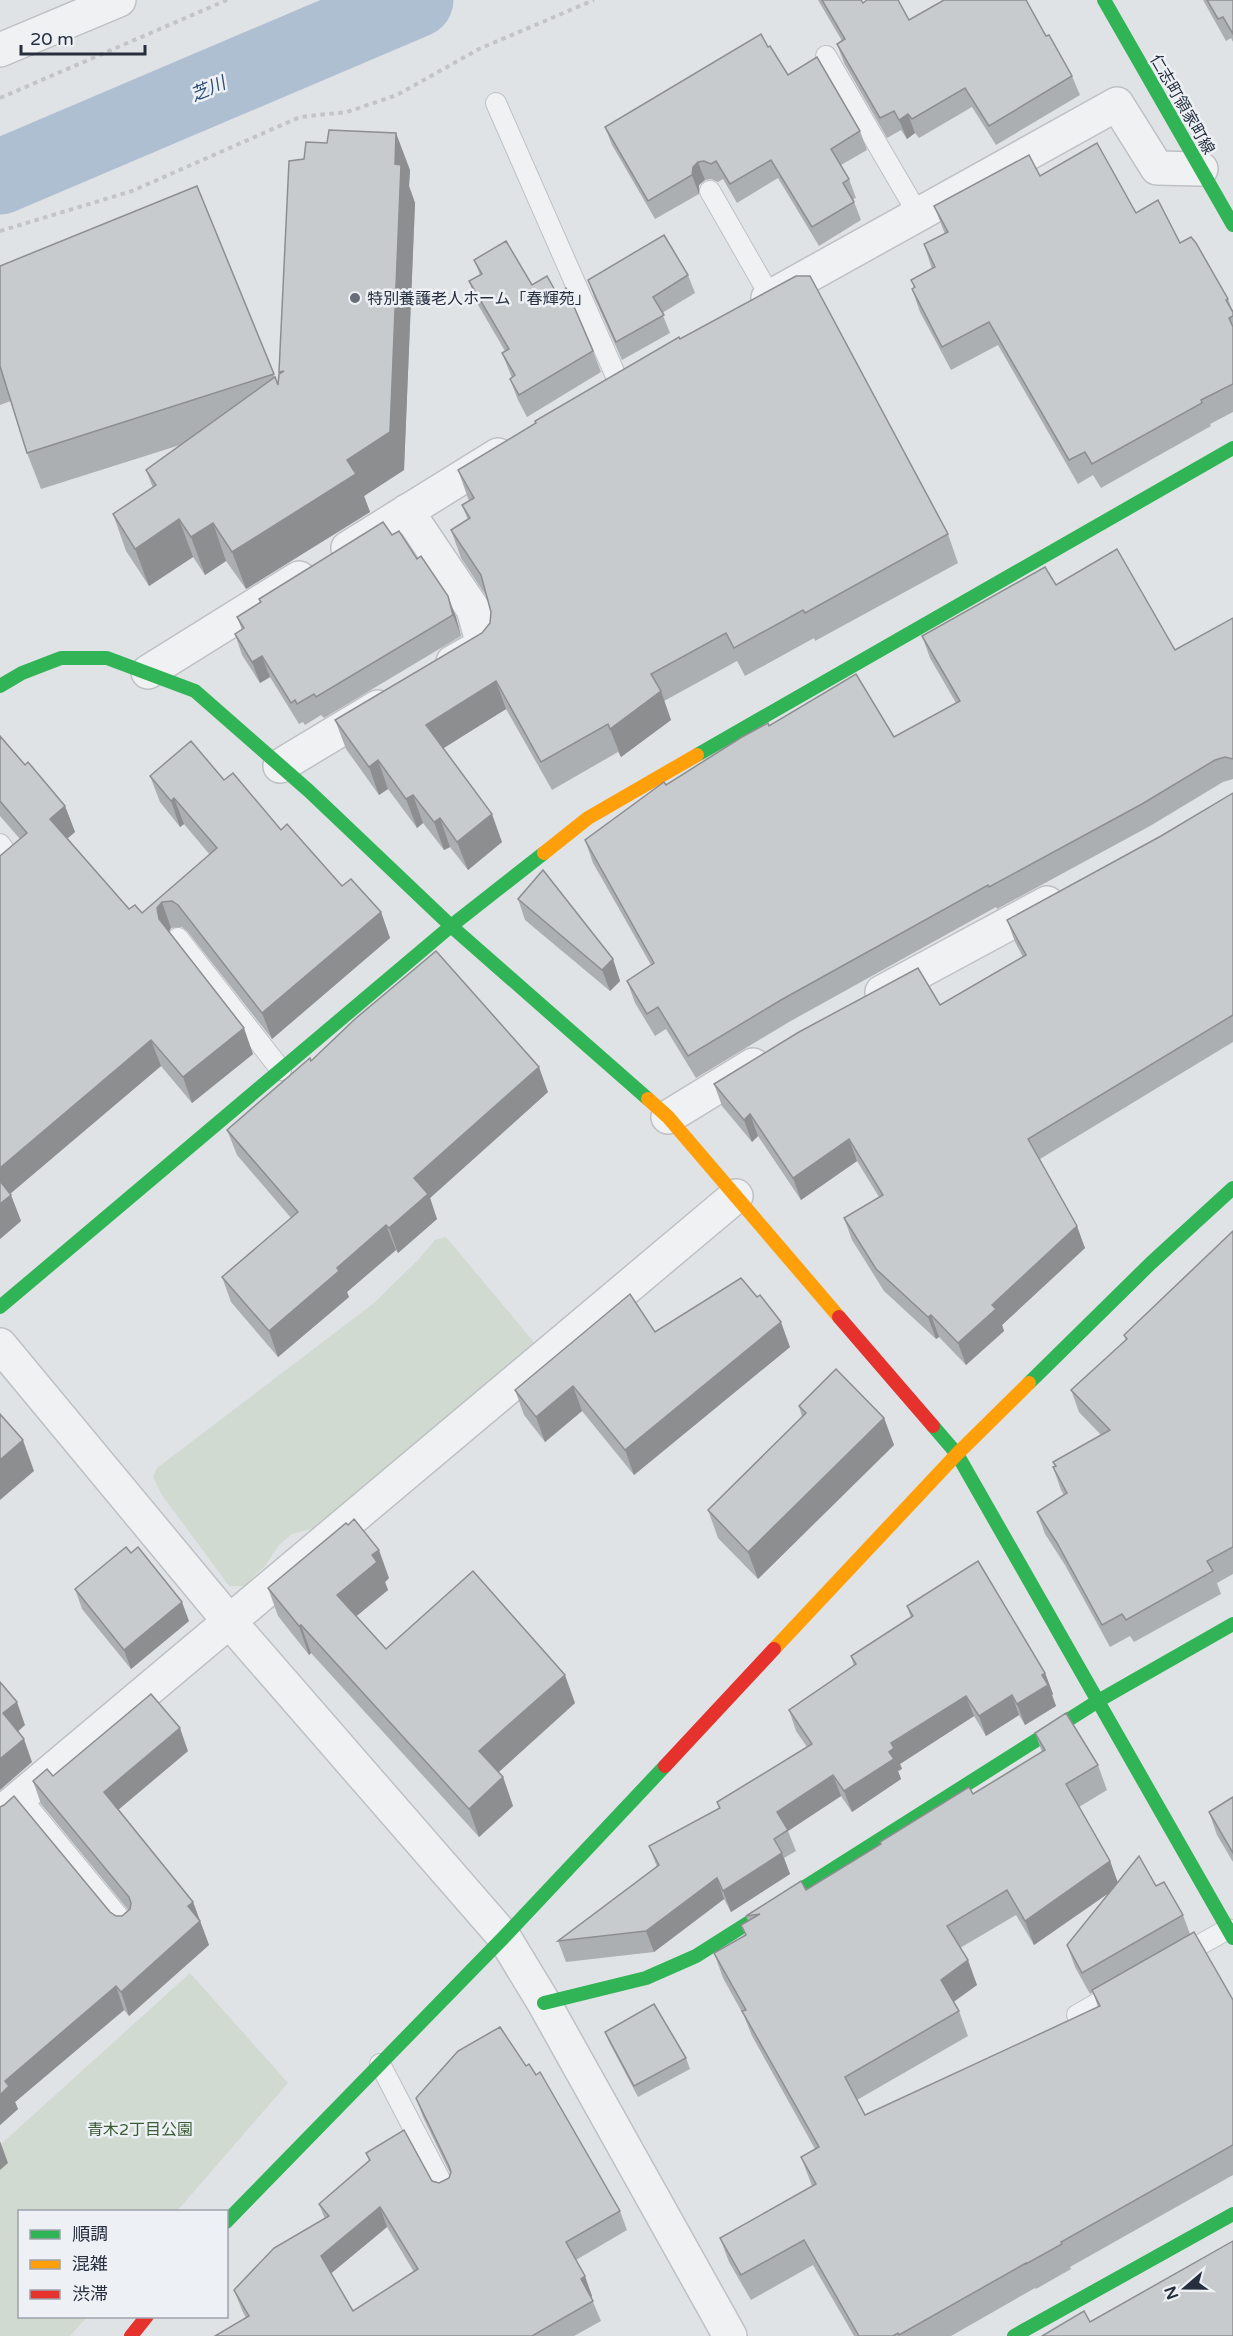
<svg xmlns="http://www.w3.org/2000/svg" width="1233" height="2336" font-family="'Varela Round','Noto Sans JP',sans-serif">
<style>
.green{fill:#d0dad1}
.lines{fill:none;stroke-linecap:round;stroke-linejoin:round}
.river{stroke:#aebfd2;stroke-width:75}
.lane-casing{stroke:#bec1c4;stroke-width:22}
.street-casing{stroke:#bec1c4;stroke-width:36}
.path{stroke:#c2c4c9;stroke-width:4;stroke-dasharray:4.5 4.5;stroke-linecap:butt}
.lane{stroke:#f0f1f2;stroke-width:20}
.street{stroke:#f0f1f2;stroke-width:33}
.fast{stroke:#30b455;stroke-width:14}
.slow{stroke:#ff9f0a;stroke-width:14}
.jam{stroke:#e5322d;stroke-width:14}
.wall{fill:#acafb1;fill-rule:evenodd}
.shaded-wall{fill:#8c8e90}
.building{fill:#c8cbce;stroke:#8c8e90;stroke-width:1.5;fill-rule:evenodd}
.poi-dot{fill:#686e79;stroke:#edf1f5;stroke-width:2}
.labels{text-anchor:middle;stroke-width:5;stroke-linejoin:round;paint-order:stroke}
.street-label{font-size:16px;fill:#272f3f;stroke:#edf1f5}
.poi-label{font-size:16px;fill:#272f3f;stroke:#edf1f5;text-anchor:start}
.park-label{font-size:16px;fill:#3a5b34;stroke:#edf1f5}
.water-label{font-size:18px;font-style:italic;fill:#304d73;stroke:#edf1f5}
</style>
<rect width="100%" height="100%" fill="#e0e3e6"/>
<g class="green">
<path d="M446 1237 533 1341 535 1352 315 1528 292 1534 279 1545 265 1566 244 1586H229L162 1495 153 1477 157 1468 374 1303 418 1260 435 1240Z"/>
<path d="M190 1973 288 2083 177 2211 20 2212V2316L87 2317 70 2336H0V2145Z"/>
</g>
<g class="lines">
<path class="river" d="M0 177 416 0"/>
<defs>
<g id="lane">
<path d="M826 56 918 214"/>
<path d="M496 103 619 383"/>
<path d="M710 191 770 296"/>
<path d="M0 844 10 858 0 866"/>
<path d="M178 938 281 1070"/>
<path d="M20 1797 128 1928"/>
<path d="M1178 1957 1228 1929"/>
<path d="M1077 2015 1119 1991"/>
<path d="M380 2064 446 2191"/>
</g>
<g id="street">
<path d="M0 50 119 0"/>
<path d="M768 298 1117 104 1157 168 1201 169"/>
<path d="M407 511 473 609 483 645 453 662"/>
<path d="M348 548 498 455"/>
<path d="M148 672 299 578"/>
<path d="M280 766 378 707"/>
<path d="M882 992 1047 903"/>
<path d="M668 1117 753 1065"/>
<path d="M0 1345 229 1621 504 1937 544 2003 730 2336"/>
<path d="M0 1814 736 1196"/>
</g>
</defs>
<use href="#lane" class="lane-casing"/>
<use href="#street" class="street-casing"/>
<g class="path">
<path d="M0 98 227 0"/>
<path d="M0 231 132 191 300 117 347 112 397 95 479 49 594 0"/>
</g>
<use href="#lane" class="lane"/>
<use href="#street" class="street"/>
<g class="fast">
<path d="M1104 0 1233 225"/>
<path d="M0 686 22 673 61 658H107L195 691 309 791 451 926 648 1099"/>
<path d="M697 755 1233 448"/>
<path d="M0 1307 451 926 544 853"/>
<path d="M1029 1383 1151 1263 1233 1188"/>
<path d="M933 1426 957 1454 1233 1938"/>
<path d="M544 2003 646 1978 696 1956 1098 1701 1233 1624"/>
<path d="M226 2222 504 1937 665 1766"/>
<path d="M1014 2336 1233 2214"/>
</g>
<g class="slow">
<path d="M544 853 588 818 697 755"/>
<path d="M648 1099 668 1117 839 1317"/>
<path d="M774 1649 957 1454 1029 1383"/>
</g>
<g class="jam">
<path d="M839 1317 933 1426"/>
<path d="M665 1766 774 1649"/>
<path d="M131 2336 147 2316"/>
</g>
</g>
<g class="wall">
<path d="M818 0H861L863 3 909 20 1046 36 1072 76 1080 95 996 145 972 107 919 138 915 133 907 139 901 130 887 138 844 63 837 44 842 41Z"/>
<path d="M1203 0H1233V42L1231 38 1226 41Z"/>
<path d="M768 47 788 75 860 131 867 150 841 165 849 179 856 198 853 199 861 220 819 246 778 178 737 203 723 179 718 182 711 179 705 180 699 185V194L655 219 612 145 605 127Z"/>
<path d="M410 170 409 186 415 203 404 470 364 496 370 512 246 589 226 561 205 575 193 557 149 586 126 551 113 514 153 488 146 470 180 445 41 489 27 453 11 401 0 405V266L197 186 278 385 279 372Z"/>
<path d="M1040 176 1136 213 1180 243 1228 299 1233 312V412L1210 424 1211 426 1101 488 1093 475 1078 484 998 345 951 370 920 312 912 289 914 288 911 280 932 269 924 244 945 234 934 206Z"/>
<path d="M474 260 532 285 557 294 593 351 601 372 527 417 518 400 510 379 512 378 502 353 505 351 477 303 469 281 480 275Z"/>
<path d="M688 275 695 293 662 313 670 333 622 360 594 297 588 280Z"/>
<path d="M680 339 948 534 958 563 815 641 814 638 745 676 737 661 664 701 671 720 621 757 618 752 552 790 506 709 443 748 502 842 468 870 450 847 444 850 423 823 417 828 388 789 379 795 346 749 335 720 482 633 490 623 491 612 487 597 461 558 451 530 468 520 462 505 469 501 458 470Z"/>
<path d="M392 535 456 617 461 636 324 718 321 715 305 725 303 722 299 724 270 677 260 683 242 655 235 634 242 630 237 617 260 602 259 599Z"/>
<path d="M1056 585 1175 650 1233 618V779L1223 782 1150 826 997 909 996 907 789 1022 696 1078 666 1029 655 1036 635 1003 627 981 651 965 593 863 585 840 666 785 769 726 894 737 956 703 930 658 922 636Z"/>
<path d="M0 736 25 765 65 806 75 832 67 839 129 909 142 913 210 855 184 824 180 827 160 802 150 776 224 780 281 830 342 886 381 912 390 938 272 1039 187 931 182 927 171 928 169 932 253 1054 192 1103 161 1066 10 1193 21 1221 0 1239V856L20 839 0 816Z"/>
<path d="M1233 793V1042L1040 1159 1085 1248 1002 1325 1004 1331 966 1365 939 1337 936 1339 884 1291 852 1240 844 1218 879 1197 857 1161 801 1200 758 1136 752 1142 722 1106 714 1084 940 1005 1023 957 1015 942 1007 920 1161 836Z"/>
<path d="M518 899 613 959 620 981 610 991 525 920Z"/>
<path d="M311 1061 548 1092 430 1198 437 1219 398 1253 396 1250 347 1292 349 1297 278 1357 231 1302 222 1277 291 1218 237 1155 227 1130Z"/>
<path d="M1233 1231V1574L1217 1583 1221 1594 1134 1642 1130 1636 1110 1647 1065 1565 1045 1534 1037 1512 1064 1495 1061 1490 1053 1467 1055 1466 1053 1462 1101 1435 1079 1412 1071 1390 1126 1340 1124 1335Z"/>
<path d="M655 1332 790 1347 634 1475 582 1411 545 1442 524 1415 515 1390Z"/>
<path d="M799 1406 884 1418 894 1445 758 1579 718 1538 708 1510 802 1417Z"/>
<path d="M389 1578 385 1582 388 1590 356 1616 386 1649 575 1703 498 1772 503 1777 513 1806 479 1837 311 1653 309 1655 278 1616 268 1588Z"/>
<path d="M75 1589 189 1621 131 1669 82 1609Z"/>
<path d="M907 1606 1045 1673 1053 1694 1052 1695 1056 1706 1025 1725 1019 1715 986 1736 974 1716 900 1764 902 1769 898 1771 901 1779 852 1812 841 1796 788 1831 796 1851 784 1858 790 1874 731 1912 724 1899 654 1952 566 1962 558 1941 657 1867 649 1846 719 1808 717 1802 807 1747 796 1731 789 1710 854 1666 851 1656 911 1618Z"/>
<path d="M1035 1733 1098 1765 1107 1790 1079 1807 1110 1861 1118 1883 1156 1886 1183 1915 1190 1934 1233 2000V2175L1070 2267 1071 2269 1036 2289 1035 2288 951 2336H854L813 2265 751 2300 729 2262 720 2238 812 2186 801 2157 815 2149 752 2036 744 2016 723 1978 714 1953 745 1935 741 1925 748 1921 746 1916 806 1890 881 1844 880 1842 973 1794 1042 1752ZM1111 1891 1067 1945 1075 1967 1090 1994 1093 1992 1098 2007 865 2115 857 2100 968 2036 959 2011 954 2002 977 1985 960 1948 1016 1915 1034 1945Z"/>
<path d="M188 1751 118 1810 193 1902 209 1945 129 2016 124 2010 15 2102 18 2109 0 2125V1807L110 1912 116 1916H122L129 1911 41 1804 33 1781Z"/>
<path d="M1233 1797V1862L1217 1835 1209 1812Z"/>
<path d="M605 2032 686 2058 690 2069 638 2097 609 2042Z"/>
<path d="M416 2098 620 2211 627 2230 576 2260 592 2296 591 2297 601 2321 574 2336H215L246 2318 242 2310 234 2290 325 2219 319 2204 369 2161 366 2153 439 2183 449 2178 450 2173 423 2117ZM387 2227 414 2272 353 2311 331 2273Z"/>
</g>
<g class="shaded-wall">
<path d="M908 114 915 133 907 139 899 120Z"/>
<path d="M396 133 410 170 409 186 415 203 404 470 364 496 370 512 246 589 232 552 347 460 395 164Z"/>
<path d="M698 162 705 180 699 185V194L692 175 693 167Z"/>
<path d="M179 519 193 557 149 586 135 549Z"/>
<path d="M213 523 226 561 205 575 191 537Z"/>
<path d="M448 596 456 617 461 636 453 615Z"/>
<path d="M262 656 270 677 260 683 252 662Z"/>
<path d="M496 681 506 709 436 753 426 725Z"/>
<path d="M661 691 671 720 621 757 610 729Z"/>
<path d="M378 760 388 789 379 795 369 767Z"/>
<path d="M413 795 423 823 417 828 406 799Z"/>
<path d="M174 798 184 824 180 827 171 801Z"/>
<path d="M65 806 75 832 59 845 50 819Z"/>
<path d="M492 814 502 842 468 870 457 842Z"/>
<path d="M440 818 450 847 444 850 434 822Z"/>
<path d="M162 902 171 928 167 934 159 919 157 908Z"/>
<path d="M381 912 390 938 272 1039 262 1013Z"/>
<path d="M613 959 620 981 610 991 602 970Z"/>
<path d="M244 1028 253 1054 192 1103 183 1077Z"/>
<path d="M151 1040 161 1066 3 1200 0 1191V1168Z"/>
<path d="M539 1067 548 1092 430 1198 437 1219 398 1253 389 1228 414 1178Z"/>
<path d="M750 1114 758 1136 752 1142 744 1120Z"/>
<path d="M849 1139 857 1161 801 1200 793 1178Z"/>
<path d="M11 1195 21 1221 0 1239V1204Z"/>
<path d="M386 1225 396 1250 347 1292 349 1297 278 1357 269 1331 337 1268Z"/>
<path d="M1077 1226 1085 1248 1002 1325 1004 1331 966 1365 958 1343 992 1305Z"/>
<path d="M931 1315 939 1337 936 1339 928 1317Z"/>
<path d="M781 1322 790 1347 634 1475 625 1450Z"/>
<path d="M573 1386 582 1411 545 1442 536 1417Z"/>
<path d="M884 1418 894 1445 758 1579 748 1552Z"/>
<path d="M23 1440 34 1471 0 1500V1460Z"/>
<path d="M379 1550 389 1578 385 1582 388 1590 347 1624 337 1595 372 1555Z"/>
<path d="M182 1602 189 1621 131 1669 124 1650Z"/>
<path d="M301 1625 311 1653 309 1655 299 1626Z"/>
<path d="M1045 1673 1053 1694 1052 1695 1056 1706 1025 1725 1017 1704 1042 1675Z"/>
<path d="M565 1675 575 1703 490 1780 479 1751Z"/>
<path d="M1012 1695 1019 1715 986 1736 979 1716Z"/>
<path d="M966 1696 974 1716 900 1764 902 1769 898 1771 901 1779 852 1812 844 1791 889 1752 891 1743Z"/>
<path d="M17 1702 25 1725 12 1737 3 1713Z"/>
<path d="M180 1728 188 1751 112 1815 104 1792Z"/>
<path d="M24 1739 32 1762 0 1790V1759Z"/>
<path d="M833 1775 841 1796 788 1831 777 1812Z"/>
<path d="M503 1777 513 1806 479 1837 469 1809Z"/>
<path d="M782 1853 790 1874 731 1912 723 1891Z"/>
<path d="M1110 1861 1119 1886 1034 1945 1025 1921Z"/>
<path d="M717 1878 724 1899 654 1952 646 1931Z"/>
<path d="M193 1902 209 1945 129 2016 121 1992 188 1906Z"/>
<path d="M968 1960 977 1985 950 2004 941 1980Z"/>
<path d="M116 1986 124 2010 15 2102 18 2109 0 2125V2095L5 2081Z"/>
<path d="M0 2141 8 2163 0 2170Z"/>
<path d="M380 2207 387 2227 328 2276 321 2256Z"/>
<path d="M585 2276 592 2296 588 2299 581 2279Z"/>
</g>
<g class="building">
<path d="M822 0H861L863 3 867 0H898L909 20 944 0H1026L1046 36 1049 35 1072 76 989 126 965 88 912 119 908 114 899 120 894 111 880 118 837 44 845 39Z"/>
<path d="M1207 0H1233V34L1223 17 1218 19Z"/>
<path d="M761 34 768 47 770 46 788 75 817 57 860 131 831 149 849 179 843 183 854 202 812 227 771 160 730 184 716 161 711 164 704 161 698 162 693 167 692 175 648 201 605 127Z"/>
<path d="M329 130 396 133 395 164 401 165 390 432 347 460 356 474 232 552 213 523 191 537 179 519 135 549 113 514 156 485 146 470 275 377 278 385 279 374 284 371 279 372 289 161 304 159 306 142 327 143Z"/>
<path d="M1097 143 1136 213 1158 200 1180 243 1191 237 1196 243 1228 299 1226 300 1233 312V316L1229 318 1233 327V384L1201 400 1202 403 1092 464 1085 452 1069 460 989 322 942 347 912 289 915 287 911 280 935 267 924 244 948 232 934 206 1029 155 1040 176Z"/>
<path d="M197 186 274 374 27 453 0 366V266Z"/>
<path d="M664 235 688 275 653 297 664 315 616 342 588 280Z"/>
<path d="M506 241 532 285 547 276 557 294 566 288 593 351 519 395 510 379 515 375 502 353 509 349 469 281 482 274 474 260Z"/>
<path d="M796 276H810L948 534 805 613 803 610 734 648 726 633 651 674 661 691 610 729 608 724 541 762 496 681 426 725 492 814 457 842 440 818 434 822 413 795 406 799 378 760 369 767 335 720 482 633 490 623 491 612 481 575 451 530 470 518 462 505 474 498 458 470 536 423 535 421 679 337 680 339Z"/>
<path d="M383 522 392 535 399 531 417 559 421 556 448 596 453 615 316 697 314 694 297 704 295 700 291 703 262 656 252 662 235 634 244 628 237 617 261 602 259 599Z"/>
<path d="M1117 549 1175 650 1233 618V759L1225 757 1215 760 1142 804 989 887 988 885 781 1000 688 1056 658 1007 647 1014 627 981 654 963 585 840 664 782 666 785 742 737 768 723 769 726 856 674 894 737 960 701 922 636 1045 567 1056 585Z"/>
<path d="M0 736 25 765 28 762 65 806 50 819 129 909 135 905 142 913 217 848 174 798 171 801 150 776 191 741 224 780 233 773 281 830 287 824 342 886 351 879 381 912 262 1013 178 905 172 901 162 902 157 908 159 919 244 1028 183 1077 151 1040 0 1168V856L27 833 0 801Z"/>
<path d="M1233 793V1015L1028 1139 1077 1226 992 1305 996 1309 958 1343 931 1315 928 1317 876 1269 844 1218 883 1195 849 1139 793 1178 750 1114 744 1120 714 1084 799 1032 918 968 940 1005 1026 955 1007 920 1161 836Z"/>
<path d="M543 870 613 959 602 970 518 899Z"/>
<path d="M436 951 539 1067 414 1178 428 1194 389 1228 386 1225 337 1268 339 1271 269 1331 222 1277 298 1212 227 1130 310 1058 311 1061 355 1019Z"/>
<path d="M0 1181 11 1195 0 1204Z"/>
<path d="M1233 1231V1547L1207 1561 1213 1571 1126 1620 1122 1614 1102 1625 1057 1543 1037 1512 1067 1493 1053 1467 1056 1466 1053 1462 1110 1430 1071 1390 1127 1339 1124 1335Z"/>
<path d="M741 1278 757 1297 760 1295 781 1322 625 1450 573 1386 536 1417 515 1390 630 1294 655 1332Z"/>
<path d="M836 1369 884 1418 748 1552 708 1510 806 1413 799 1406Z"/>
<path d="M0 1414 23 1440 0 1460Z"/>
<path d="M354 1519 379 1550 372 1555 377 1562 337 1595 386 1649 473 1571 565 1675 479 1751 503 1777 469 1809 301 1625 299 1626 268 1588 346 1523 348 1525Z"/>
<path d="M126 1547 131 1553 138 1547 182 1602 124 1650 75 1589Z"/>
<path d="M978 1561 1045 1673 1042 1675 1048 1685 1017 1704 1012 1695 979 1716 966 1696 891 1743 894 1748 889 1752 894 1759 844 1791 833 1775 777 1812 788 1830 774 1839 782 1853 723 1891 717 1878 646 1931 558 1941 659 1865 649 1846 720 1808 717 1802 812 1744 789 1710 856 1664 851 1656 913 1616 907 1606Z"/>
<path d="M0 1682 17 1702 3 1713 24 1739 0 1759Z"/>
<path d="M151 1694 180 1728 104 1792 193 1902 188 1906 200 1921 121 1992 116 1986 5 2081 9 2086 0 2095V1807L4 1805 14 1796 110 1912 116 1916H122L130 1909 131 1903 129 1897 33 1781 47 1769 53 1776Z"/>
<path d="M1066 1713 1098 1765 1066 1784 1110 1861 1025 1921 1007 1890 947 1926 968 1960 941 1980 959 2011 845 2077 865 2115 1100 2006 1092 1990 1194 1932 1233 2000V2145L1061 2242 1062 2244 1026 2264V2263L899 2335 898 2333 893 2336H859L804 2240 741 2275 720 2238 816 2184 801 2157 819 2147 742 2011 746 2010 714 1953 746 1935 741 1925 760 1914 746 1916 801 1881 806 1890 881 1844 880 1842 969 1787 973 1794 1045 1750 1035 1733Z"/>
<path d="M1233 1797V1853L1209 1812Z"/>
<path d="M1139 1856 1156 1886 1164 1882 1183 1915 1082 1973 1067 1945Z"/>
<path d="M654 2004 686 2058 634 2086 605 2032Z"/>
<path d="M500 2027 526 2066 529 2064 536 2075 540 2072 620 2211 566 2242 585 2276 581 2279 593 2301 532 2336H215L249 2316 234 2290 274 2248 329 2216 319 2204 370 2160 366 2153 404 2130 432 2181 439 2183 449 2178 451 2172 449 2166 416 2098 458 2051ZM380 2207 418 2269 353 2311 321 2256Z"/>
<path d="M1233 2241V2336H1042L1084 2311 1090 2322Z"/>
</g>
<circle class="poi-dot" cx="355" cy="298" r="6"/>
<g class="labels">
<g class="street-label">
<text transform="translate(1183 104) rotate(60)" y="6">仁志町領家町線</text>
</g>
<g class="poi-label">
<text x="367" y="304">特別養護老人ホーム「春輝苑」</text>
</g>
<g class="park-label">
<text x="140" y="2135">青木2丁目公園</text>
</g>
<g class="water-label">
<text transform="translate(208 89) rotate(-23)" y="6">芝川</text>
</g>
</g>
<rect x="18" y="2210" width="210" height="108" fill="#edf1f5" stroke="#9ea3ac" stroke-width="1.5"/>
<rect x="30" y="2230" width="30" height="9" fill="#30b455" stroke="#9ea3ac" stroke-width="1.5"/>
<text x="72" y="2240" font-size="18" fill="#272f3f">順調</text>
<rect x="30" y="2260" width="30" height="9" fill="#ff9f0a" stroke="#9ea3ac" stroke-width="1.5"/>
<text x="72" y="2270" font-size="18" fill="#272f3f">混雑</text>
<rect x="30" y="2290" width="30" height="9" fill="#e5322d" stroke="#9ea3ac" stroke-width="1.5"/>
<text x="72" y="2300" font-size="18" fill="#272f3f">渋滞</text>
<g transform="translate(1185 2288) rotate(250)" stroke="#edf1f5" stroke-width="4.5" paint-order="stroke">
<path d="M0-4.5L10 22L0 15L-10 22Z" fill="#272f3f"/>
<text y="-9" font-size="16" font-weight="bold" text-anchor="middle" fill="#272f3f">N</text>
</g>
<path d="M21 45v9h124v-9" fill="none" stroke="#272f3f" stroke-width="3"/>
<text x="30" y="45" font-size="18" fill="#272f3f" stroke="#edf1f5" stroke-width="4.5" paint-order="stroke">20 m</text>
</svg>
